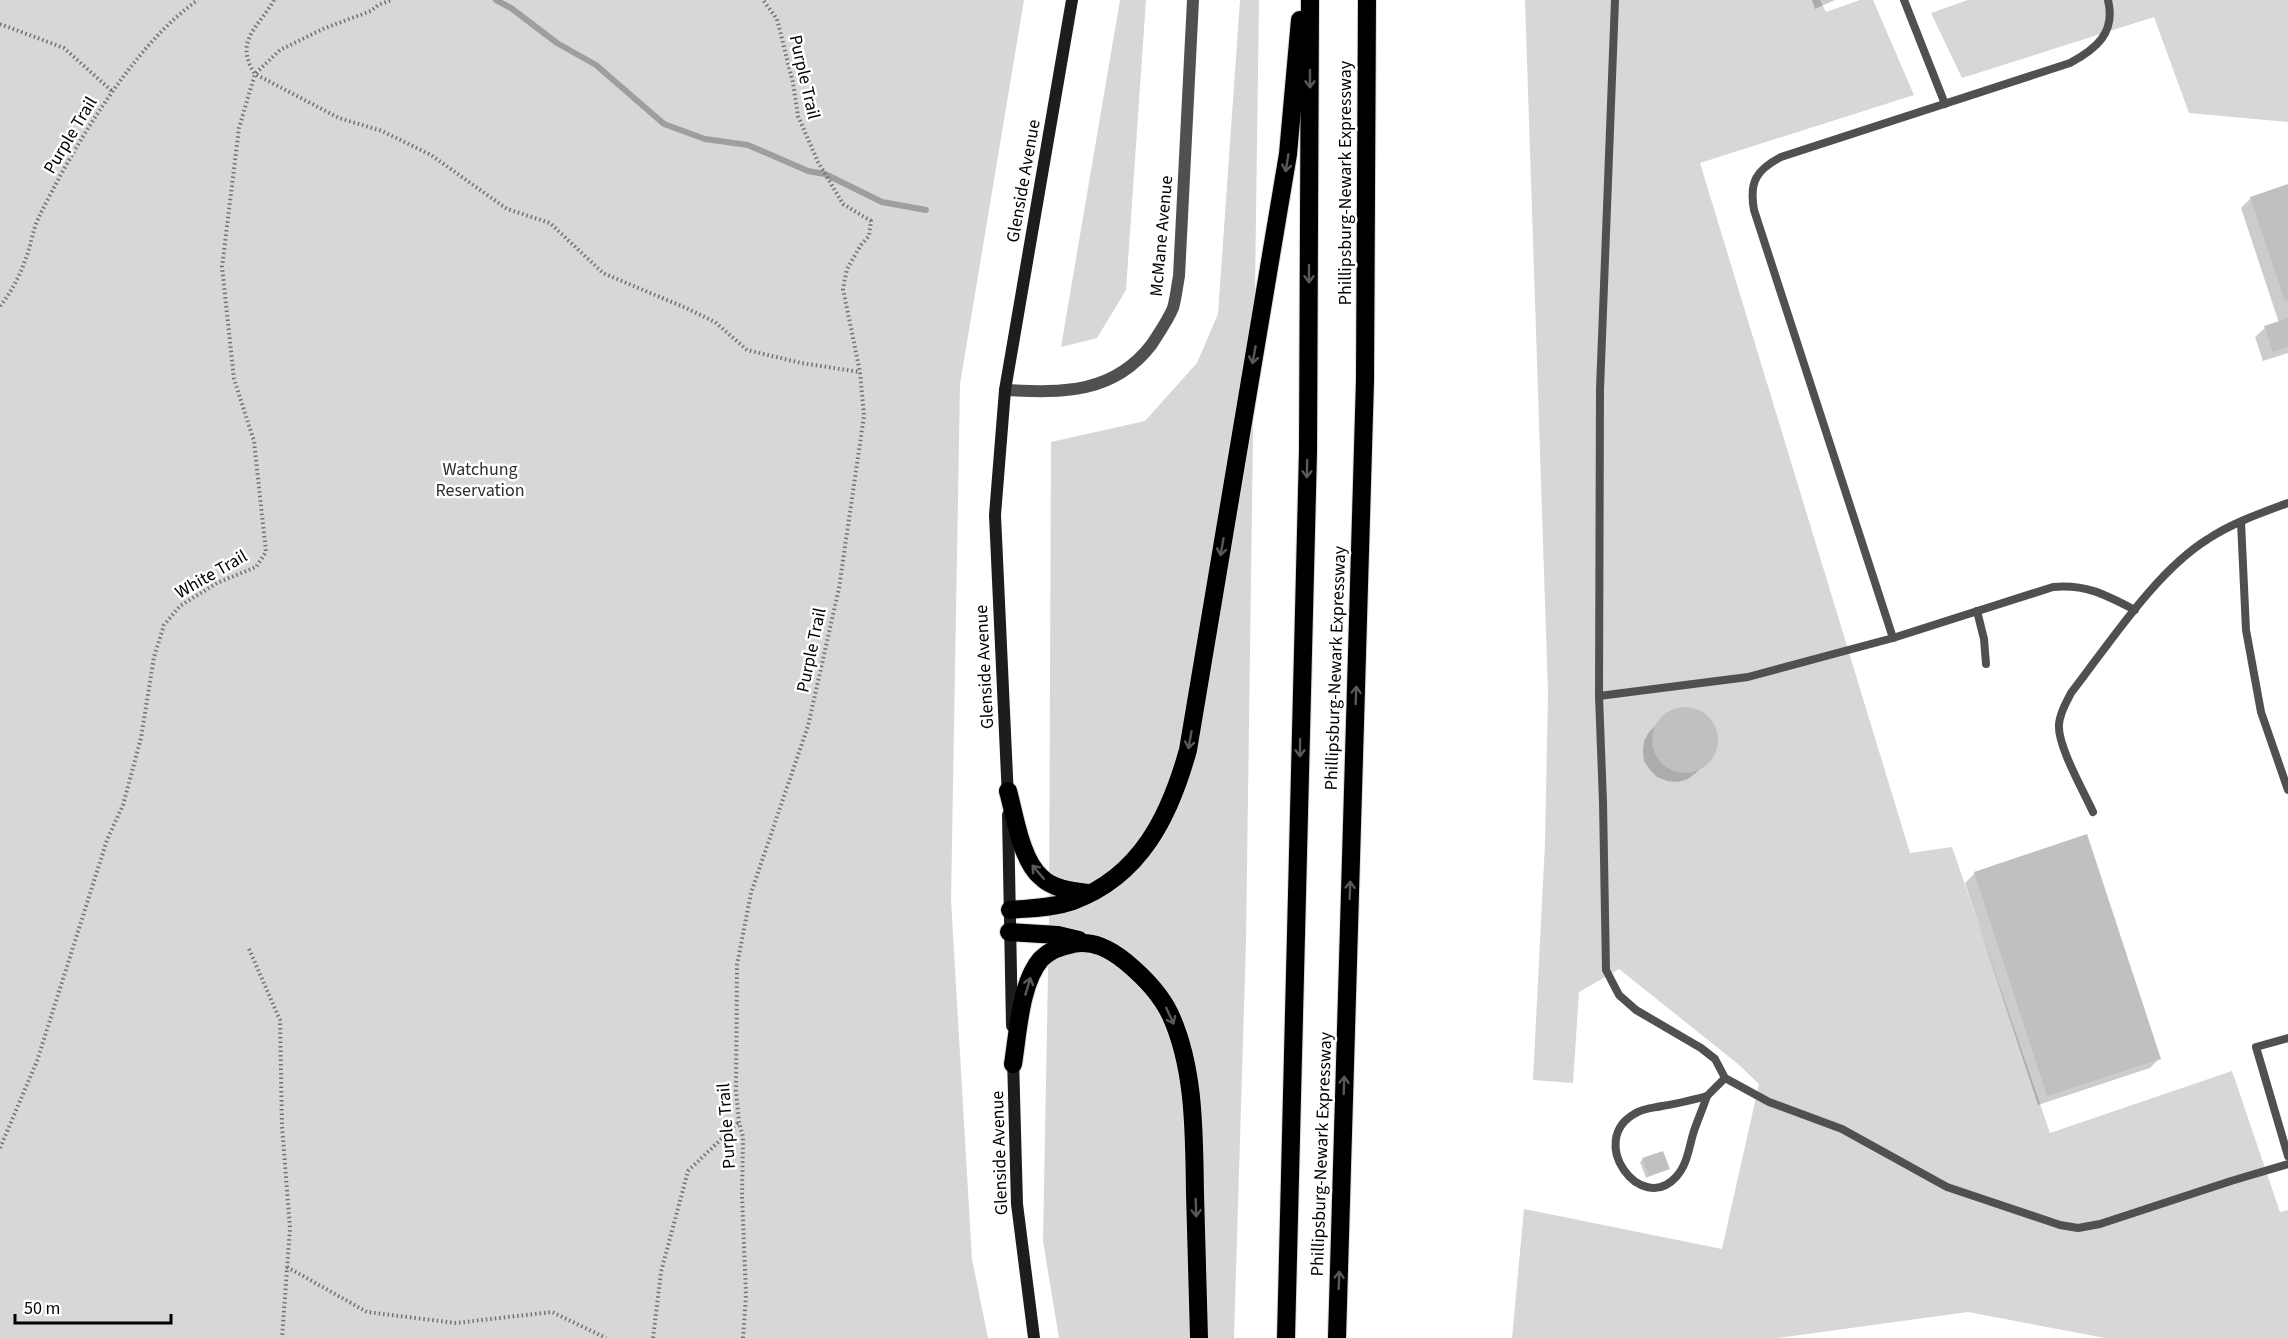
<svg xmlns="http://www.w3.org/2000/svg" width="2288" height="1338" font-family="'Source Sans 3',sans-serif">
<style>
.green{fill:#d7d7d7}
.shadow{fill:#0003}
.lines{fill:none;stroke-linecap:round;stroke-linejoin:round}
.stream{stroke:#9e9e9e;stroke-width:6}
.building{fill:#c0c0c0}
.motorway-casing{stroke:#dbdbdb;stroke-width:20}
.path{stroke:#727272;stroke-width:4;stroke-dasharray:1.5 3;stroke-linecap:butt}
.service{stroke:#505050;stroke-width:8}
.tertiary{stroke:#505050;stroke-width:12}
.secondary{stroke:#1d1d1d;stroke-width:12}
.motorway{stroke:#000;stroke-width:18}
.oneway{stroke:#595959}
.labels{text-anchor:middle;stroke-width:5;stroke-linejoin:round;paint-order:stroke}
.street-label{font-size:18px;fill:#000;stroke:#fff}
.park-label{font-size:18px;fill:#2e2e2e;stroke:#fff}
</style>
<rect width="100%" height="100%" fill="#fff"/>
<g class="green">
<path d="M0 0H1024L960 384 951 900 972 1259 988 1338H0Z"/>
<path d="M1120 0H1146L1126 290 1097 338 1061 347Z"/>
<path d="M1240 0H1259L1246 941 1234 1338H1059L1043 1241 1049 921 1051 442 1145 421 1197 363 1218 314Z"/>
<path d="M1525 0H1820L1826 12 1860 0H1873L1914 95 1700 163 1910 853 1952 847 2050 1133 2232 1071 2280 1212 2288 1210V1338H2105L1968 1312 1778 1338H1512L1524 1209 1722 1249 1759 1084 1738 1064 1619 969 1579 992 1573 1083 1533 1080 1545 843 1548 693Z"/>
<path d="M1968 0H2288V122L2189 113 2154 17 1962 78 1931 13Z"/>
</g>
<g class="shadow">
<path d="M1812 0H1835L1815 9Z"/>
<path d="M2288 191V353L2263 361 2255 337 2265 328 2279 323 2241 208 2251 198Z"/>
<path d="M1686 708 1704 715 1715 732 1716 743 1713 753 1697 772 1688 779 1678 782 1667 781 1657 777 1650 770 1644 761 1643 751 1644 741 1649 732 1667 714Z"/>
<path d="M1975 873 2159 1059 2150 1068 2038 1105 1965 883Z"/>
<path d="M1643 1159 1668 1169 1646 1178 1640 1162Z"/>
</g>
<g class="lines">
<path class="stream" d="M496 0 511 8 557 43 596 65 664 124 705 139 748 145 808 171 825 174 882 202 926 210"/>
</g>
<g class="building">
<path d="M2288 184V301H2285L2250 197Z"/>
<path d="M2288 318V347L2273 352 2264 326Z"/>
<circle cx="1685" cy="740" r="33"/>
<path d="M2087 834 2161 1059 2047 1096 1974 872Z"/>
<path d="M1663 1151 1670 1169 1649 1176 1642 1158Z"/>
</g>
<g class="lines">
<defs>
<g id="motorway">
<path d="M1008 791C1015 816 1021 860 1041 877 1053 889 1072 891 1089 893"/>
<path d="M1010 910C1031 908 1053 908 1073 901 1141 876 1170 815 1188 750L1288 154 1300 20"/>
<path d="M1009 932 1058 935 1079 940"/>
<path d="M1013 1064C1018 1034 1020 983 1041 959 1049 951 1061 946 1073 944 1093 940 1110 949 1126 962 1144 977 1160 993 1170 1014 1195 1068 1194 1134 1195 1193 1196 1241 1198 1290 1199 1338"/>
<path d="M1286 1338 1308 451 1310 0"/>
<path d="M1337 1338 1365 380 1367 0"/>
</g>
</defs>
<use href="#motorway" class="motorway-casing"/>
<g class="path">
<path d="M274 0C259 27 233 41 255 74L339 118 382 131 431 155 507 209 550 223 603 273 686 308 715 322 747 350 801 363 860 372"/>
<path d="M0 24 64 48 112 91"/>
<path d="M0 306C11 293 20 275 26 258 31 246 32 232 38 219 72 149 134 44 198 0"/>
<path d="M249 949 280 1020 282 1126 290 1228 282 1338"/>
<path d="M0 1148 37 1061 107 840 123 805 141 738 154 657 164 625 180 606 217 583 256 567 266 552 254 441 234 379 222 267 239 128 255 74 280 50 325 28 371 11 378 5 392 0"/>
<path d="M287 1267 367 1312 456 1323 552 1312 606 1338"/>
<path d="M653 1338 661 1272 688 1171 739 1122"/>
<path d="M743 1338 746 1295 742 1196 743 1137 739 1122 736 1091 737 965 751 893 808 726 839 588 864 416 860 372 843 289 847 269 861 245 869 236 871 221 843 204 818 162 798 116 793 83 777 19 763 0"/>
</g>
<g class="service">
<path d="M1615 0 1600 389 1599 696 1603 802 1606 970 1619 995 1636 1010 1701 1048 1715 1059 1725 1078 1769 1102 1842 1129 1947 1187 2060 1225 2078 1228 2100 1224 2231 1181 2288 1164"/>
<path d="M1904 0 1945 104"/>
<path d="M2108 0C2116 33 2096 49 2070 63L1781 157C1756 170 1749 182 1754 210L1893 638 2053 587C2087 584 2106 595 2135 610"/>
<path d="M2241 522 2246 630 2261 712 2288 790"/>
<path d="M1977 611 1984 639 1986 664"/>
<path d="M1599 696 1748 677 1893 638"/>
<path d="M2093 812C2083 790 2057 745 2059 724 2060 712 2066 703 2071 693 2109 644 2156 571 2208 539 2232 523 2261 513 2288 503"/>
<path d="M2288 1038 2256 1047 2288 1156"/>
<path d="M1707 1096C1703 1108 1698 1119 1694 1131 1689 1146 1688 1164 1676 1177 1641 1216 1585 1140 1636 1113 1644 1108 1653 1108 1662 1106 1677 1104 1692 1100 1707 1096Z"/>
<path d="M1707 1096 1725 1078"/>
</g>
<path class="tertiary" d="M1005 390C1063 393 1114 394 1152 344 1159 333 1168 320 1173 308 1176 298 1177 286 1179 276L1193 0"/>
<g class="secondary">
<path d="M1008 798 995 515 1005 390 1072 0"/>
<path d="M1008 815 1012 1026"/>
<path d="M1013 1058 1017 1204 1034 1338"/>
</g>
<use href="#motorway" class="motorway"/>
</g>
<defs><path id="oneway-shaft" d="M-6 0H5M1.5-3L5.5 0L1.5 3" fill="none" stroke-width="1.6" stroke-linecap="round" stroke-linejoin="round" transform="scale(1.5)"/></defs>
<g class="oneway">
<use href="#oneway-shaft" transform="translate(1310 79) rotate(90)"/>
<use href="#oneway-shaft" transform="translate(1287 163) rotate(99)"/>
<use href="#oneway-shaft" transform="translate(1309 274) rotate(90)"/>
<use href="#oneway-shaft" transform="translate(1254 355) rotate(100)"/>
<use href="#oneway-shaft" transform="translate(1307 469) rotate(91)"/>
<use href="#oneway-shaft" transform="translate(1222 547) rotate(100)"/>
<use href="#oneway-shaft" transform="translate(1356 695) rotate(-88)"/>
<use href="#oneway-shaft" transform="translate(1190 740) rotate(100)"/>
<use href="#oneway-shaft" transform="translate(1300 748) rotate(91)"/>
<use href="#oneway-shaft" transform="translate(1038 872) rotate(-131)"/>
<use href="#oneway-shaft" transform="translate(1350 890) rotate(-88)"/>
<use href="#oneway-shaft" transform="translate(1028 986) rotate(-73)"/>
<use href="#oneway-shaft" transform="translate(1170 1016) rotate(65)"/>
<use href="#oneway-shaft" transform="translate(1344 1085) rotate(-88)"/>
<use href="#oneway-shaft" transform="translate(1196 1208) rotate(88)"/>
<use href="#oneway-shaft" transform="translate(1339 1280) rotate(-88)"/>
</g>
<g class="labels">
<g class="street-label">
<text transform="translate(805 77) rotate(77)" y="6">Purple Trail</text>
<text transform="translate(70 135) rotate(-59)" y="6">Purple Trail</text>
<text transform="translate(1023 181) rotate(-80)" y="6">Glenside Avenue</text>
<text transform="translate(1345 183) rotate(-90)" y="6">Phillipsburg-Newark Expressway</text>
<text transform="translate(1161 236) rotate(-85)" y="6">McMane Avenue</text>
<text transform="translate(211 574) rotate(-30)" y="6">White Trail</text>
<text transform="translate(811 650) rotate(-78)" y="6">Purple Trail</text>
<text transform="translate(984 667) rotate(-93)" y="6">Glenside Avenue</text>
<text transform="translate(1335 668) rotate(-88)" y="6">Phillipsburg-Newark Expressway</text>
<text transform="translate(726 1126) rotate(-94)" y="6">Purple Trail</text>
<text transform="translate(999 1153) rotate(-92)" y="6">Glenside Avenue</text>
<text transform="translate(1321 1154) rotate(-88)" y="6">Phillipsburg-Newark Expressway</text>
</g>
<g class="park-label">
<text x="480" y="475">Watchung<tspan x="480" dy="21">Reservation</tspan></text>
</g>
</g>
<path d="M15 1314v9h156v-9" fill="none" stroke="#000000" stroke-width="3"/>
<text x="24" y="1314" font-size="18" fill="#000000" stroke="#ffffff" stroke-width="4.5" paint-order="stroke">50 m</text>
</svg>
